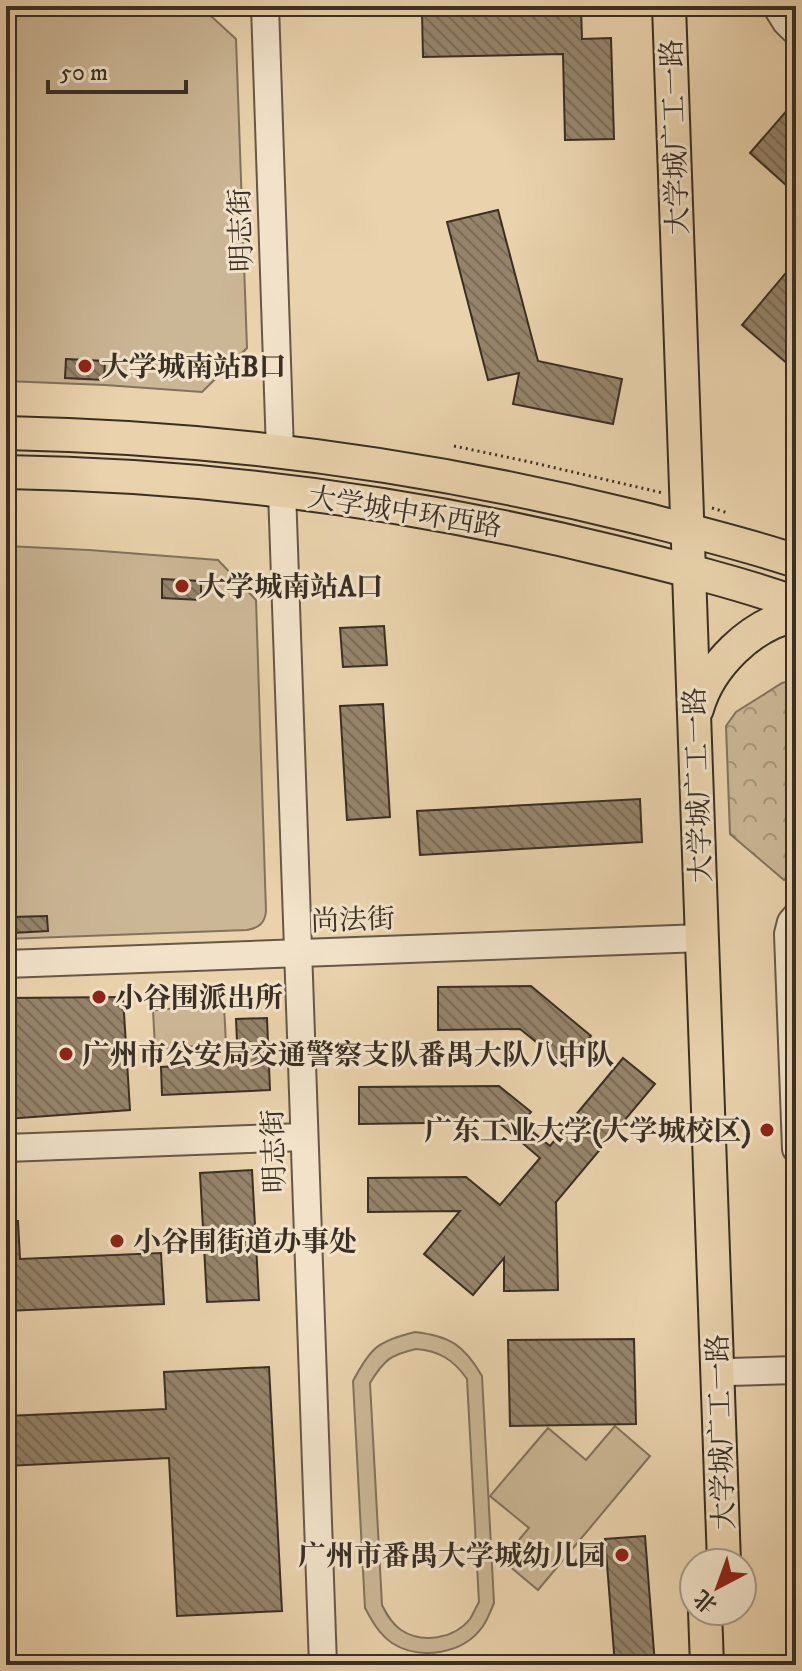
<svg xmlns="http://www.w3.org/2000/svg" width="802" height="1671" font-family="'IM FELL DW Pica','Noto Serif SC',serif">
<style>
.green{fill:#cbb695;stroke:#82725d;stroke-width:2;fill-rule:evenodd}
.forest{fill:url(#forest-crowns);stroke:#82725d;stroke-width:2}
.building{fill:url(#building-back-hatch);stroke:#3a2f25;stroke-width:2}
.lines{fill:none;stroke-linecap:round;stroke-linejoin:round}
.minor-casing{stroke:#665847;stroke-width:30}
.major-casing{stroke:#3a2f25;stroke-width:36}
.path{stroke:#3a2f25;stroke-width:3;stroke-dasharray:2 4;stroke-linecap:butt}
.minor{stroke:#f1e2c9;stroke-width:26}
.major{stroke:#e9d2ac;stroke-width:32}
.poi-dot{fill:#8f2418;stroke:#f1e2c9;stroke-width:3}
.labels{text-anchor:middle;stroke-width:6;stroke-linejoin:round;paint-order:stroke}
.street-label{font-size:28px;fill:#3a2f25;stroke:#f1e2c9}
.poi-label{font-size:28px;font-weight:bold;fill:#3a2f25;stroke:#f1e2c9;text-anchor:start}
</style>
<defs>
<pattern id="forest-crowns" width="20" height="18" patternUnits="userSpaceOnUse" patternTransform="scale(2)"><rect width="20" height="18" fill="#cbb695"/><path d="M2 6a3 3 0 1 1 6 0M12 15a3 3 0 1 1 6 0" fill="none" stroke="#a69479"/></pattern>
<pattern id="building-back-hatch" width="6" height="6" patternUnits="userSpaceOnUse" patternTransform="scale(2)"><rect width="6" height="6" fill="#95846b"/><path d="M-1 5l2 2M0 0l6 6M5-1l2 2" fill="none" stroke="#7b6c58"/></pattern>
</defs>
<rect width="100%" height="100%" fill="#e9d2ac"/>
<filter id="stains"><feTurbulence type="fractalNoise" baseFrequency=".0025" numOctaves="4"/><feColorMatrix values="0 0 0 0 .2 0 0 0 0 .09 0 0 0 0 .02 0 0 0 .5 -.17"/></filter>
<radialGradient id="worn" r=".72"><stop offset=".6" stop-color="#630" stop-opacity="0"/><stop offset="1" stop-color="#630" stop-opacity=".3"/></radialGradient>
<g class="green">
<path d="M6 6H200L236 39 247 348 202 392 105 385 6 381Z"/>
<path d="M6 546 89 550 218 560 256 600 266 911C265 923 259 928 247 930L6 939Z"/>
<path d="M224 1005 226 1044 155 1049 153 1010Z"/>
<path d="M415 1332C450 1336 464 1345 482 1376L494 1603C491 1610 488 1619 483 1626 464 1654 420 1661 392 1643 379 1634 372 1621 365 1608L353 1381C371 1347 378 1341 415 1332ZM416 1349C439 1351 453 1359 467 1379L479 1602C476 1607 473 1614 470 1619 454 1639 422 1644 401 1630 392 1624 387 1615 382 1605L370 1383C384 1360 390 1355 416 1349Z"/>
<path d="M615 1426 650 1456 538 1590 502 1560 529 1528 490 1496 548 1428 586 1460Z"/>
</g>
<path class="forest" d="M796 679V866L784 880 730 834 726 726 736 712 782 683Z"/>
<g class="building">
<path d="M581 8 582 39 611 38 614 139 565 140 563 54 423 57 422 12Z"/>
<path d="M796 100V194L750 153Z"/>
<path d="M498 210 538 361 622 379 613 424 513 404 519 373 488 380 447 222Z"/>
<path d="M796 261V371L742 325Z"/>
<path d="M66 359 105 361 104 380 65 378Z"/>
<path d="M162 579 201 581V600L162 598Z"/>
<path d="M384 626 387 665 343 667 340 628Z"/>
<path d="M383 704 390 817 347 820 340 706Z"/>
<path d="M640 799 642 842 420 855 417 811Z"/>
<path d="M47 916 48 931 12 933 11 917Z"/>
<path d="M531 986 591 1036 566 1066 520 1029 438 1030V987Z"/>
<path d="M123 997 130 1110 6 1119V998Z"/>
<path d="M267 1018 270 1090 162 1095 161 1067 238 1063 236 1019Z"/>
<path d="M623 1058 655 1084 556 1202 558 1290 504 1291V1258L473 1295 424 1254 460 1211 368 1212V1178L466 1177 500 1205 540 1158 498 1122 359 1124V1087L499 1086 531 1112 522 1123 550 1146Z"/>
<path d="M252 1170 259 1300 207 1302 200 1173Z"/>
<path d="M6 1221H18L20 1259 161 1253 164 1304 6 1311Z"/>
<path d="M634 1339 636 1424 510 1426 508 1340Z"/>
<path d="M269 1367 282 1611 177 1616 169 1458 6 1466V1416L166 1409 164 1372Z"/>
<path d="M645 1536 655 1665H615L605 1539Z"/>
</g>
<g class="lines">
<defs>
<g id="minor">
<path d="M265 6 280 451"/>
<path d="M776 6 786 22 796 32"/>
<path d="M282 491 323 1665"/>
<path d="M796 916 791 922 788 934 796 1149"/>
<path d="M6 964 702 938"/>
<path d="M6 1148 304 1137"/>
<path d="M729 1372 796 1370"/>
</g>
<g id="major">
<path d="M669 6 724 1563"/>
<path d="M6 433C217 437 427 465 632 516 687 530 742 543 796 561"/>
<path d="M6 472C211 475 415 503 614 552 675 567 736 582 796 603"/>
<path d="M697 709C709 666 751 624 796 615"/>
<path d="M705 1611 707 1665"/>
</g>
</defs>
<use href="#minor" class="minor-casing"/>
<use href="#major" class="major-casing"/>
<g class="path">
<path d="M454 446 530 462 663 493"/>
<path d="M712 508 728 513"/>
</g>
<use href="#minor" class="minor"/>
<use href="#major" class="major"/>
</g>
<g class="poi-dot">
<circle cx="85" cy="366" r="8"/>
<circle cx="182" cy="586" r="8"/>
<circle cx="99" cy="997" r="8"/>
<circle cx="66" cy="1054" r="8"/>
<circle cx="767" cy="1130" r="8"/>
<circle cx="117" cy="1241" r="8"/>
<circle cx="622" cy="1555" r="8"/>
</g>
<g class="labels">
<g class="street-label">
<text transform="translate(674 137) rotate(-92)" y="10">大学城广工一路</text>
<text transform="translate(240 230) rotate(-92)" y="10">明志街</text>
<text transform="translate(405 511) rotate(9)" y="10">大学城中环西路</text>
<text transform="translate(697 785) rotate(-92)" y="10">大学城广工一路</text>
<text transform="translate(353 919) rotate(-2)" y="10">尚法街</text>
<text transform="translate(273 1151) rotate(-92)" y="10">明志街</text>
<text transform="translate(720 1432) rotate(-92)" y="10">大学城广工一路</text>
</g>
<g class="poi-label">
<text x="101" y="376">大学城南站B口</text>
<text x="198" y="596">大学城南站A口</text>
<text x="115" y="1007">小谷围派出所</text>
<text x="82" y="1064">广州市公安局交通警察支队番禺大队八中队</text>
<text x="751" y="1140" text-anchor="end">广东工业大学(大学城校区)</text>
<text x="133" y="1251">小谷围街道办事处</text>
<text x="606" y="1565" text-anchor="end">广州市番禺大学城幼儿园</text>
</g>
</g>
<rect width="802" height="1671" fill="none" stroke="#e9d2ac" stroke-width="32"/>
<rect x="8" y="8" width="786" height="1655" fill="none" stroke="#3a2f25" stroke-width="4"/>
<rect x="16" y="16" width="770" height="1639" fill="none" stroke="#3a2f25" stroke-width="2"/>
<g transform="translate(718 1587) rotate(221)"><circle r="38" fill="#f1e2c9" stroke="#a89a87" stroke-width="2"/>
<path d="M0-6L14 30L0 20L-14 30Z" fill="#8f2418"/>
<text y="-12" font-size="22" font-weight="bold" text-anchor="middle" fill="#3a2f25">北</text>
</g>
<path d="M48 80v12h138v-12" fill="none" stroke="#3a2f25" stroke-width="4"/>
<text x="60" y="80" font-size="24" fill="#3a2f25" stroke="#f1e2c9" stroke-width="6" paint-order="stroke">50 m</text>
<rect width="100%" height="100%" filter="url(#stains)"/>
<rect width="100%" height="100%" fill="url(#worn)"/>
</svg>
